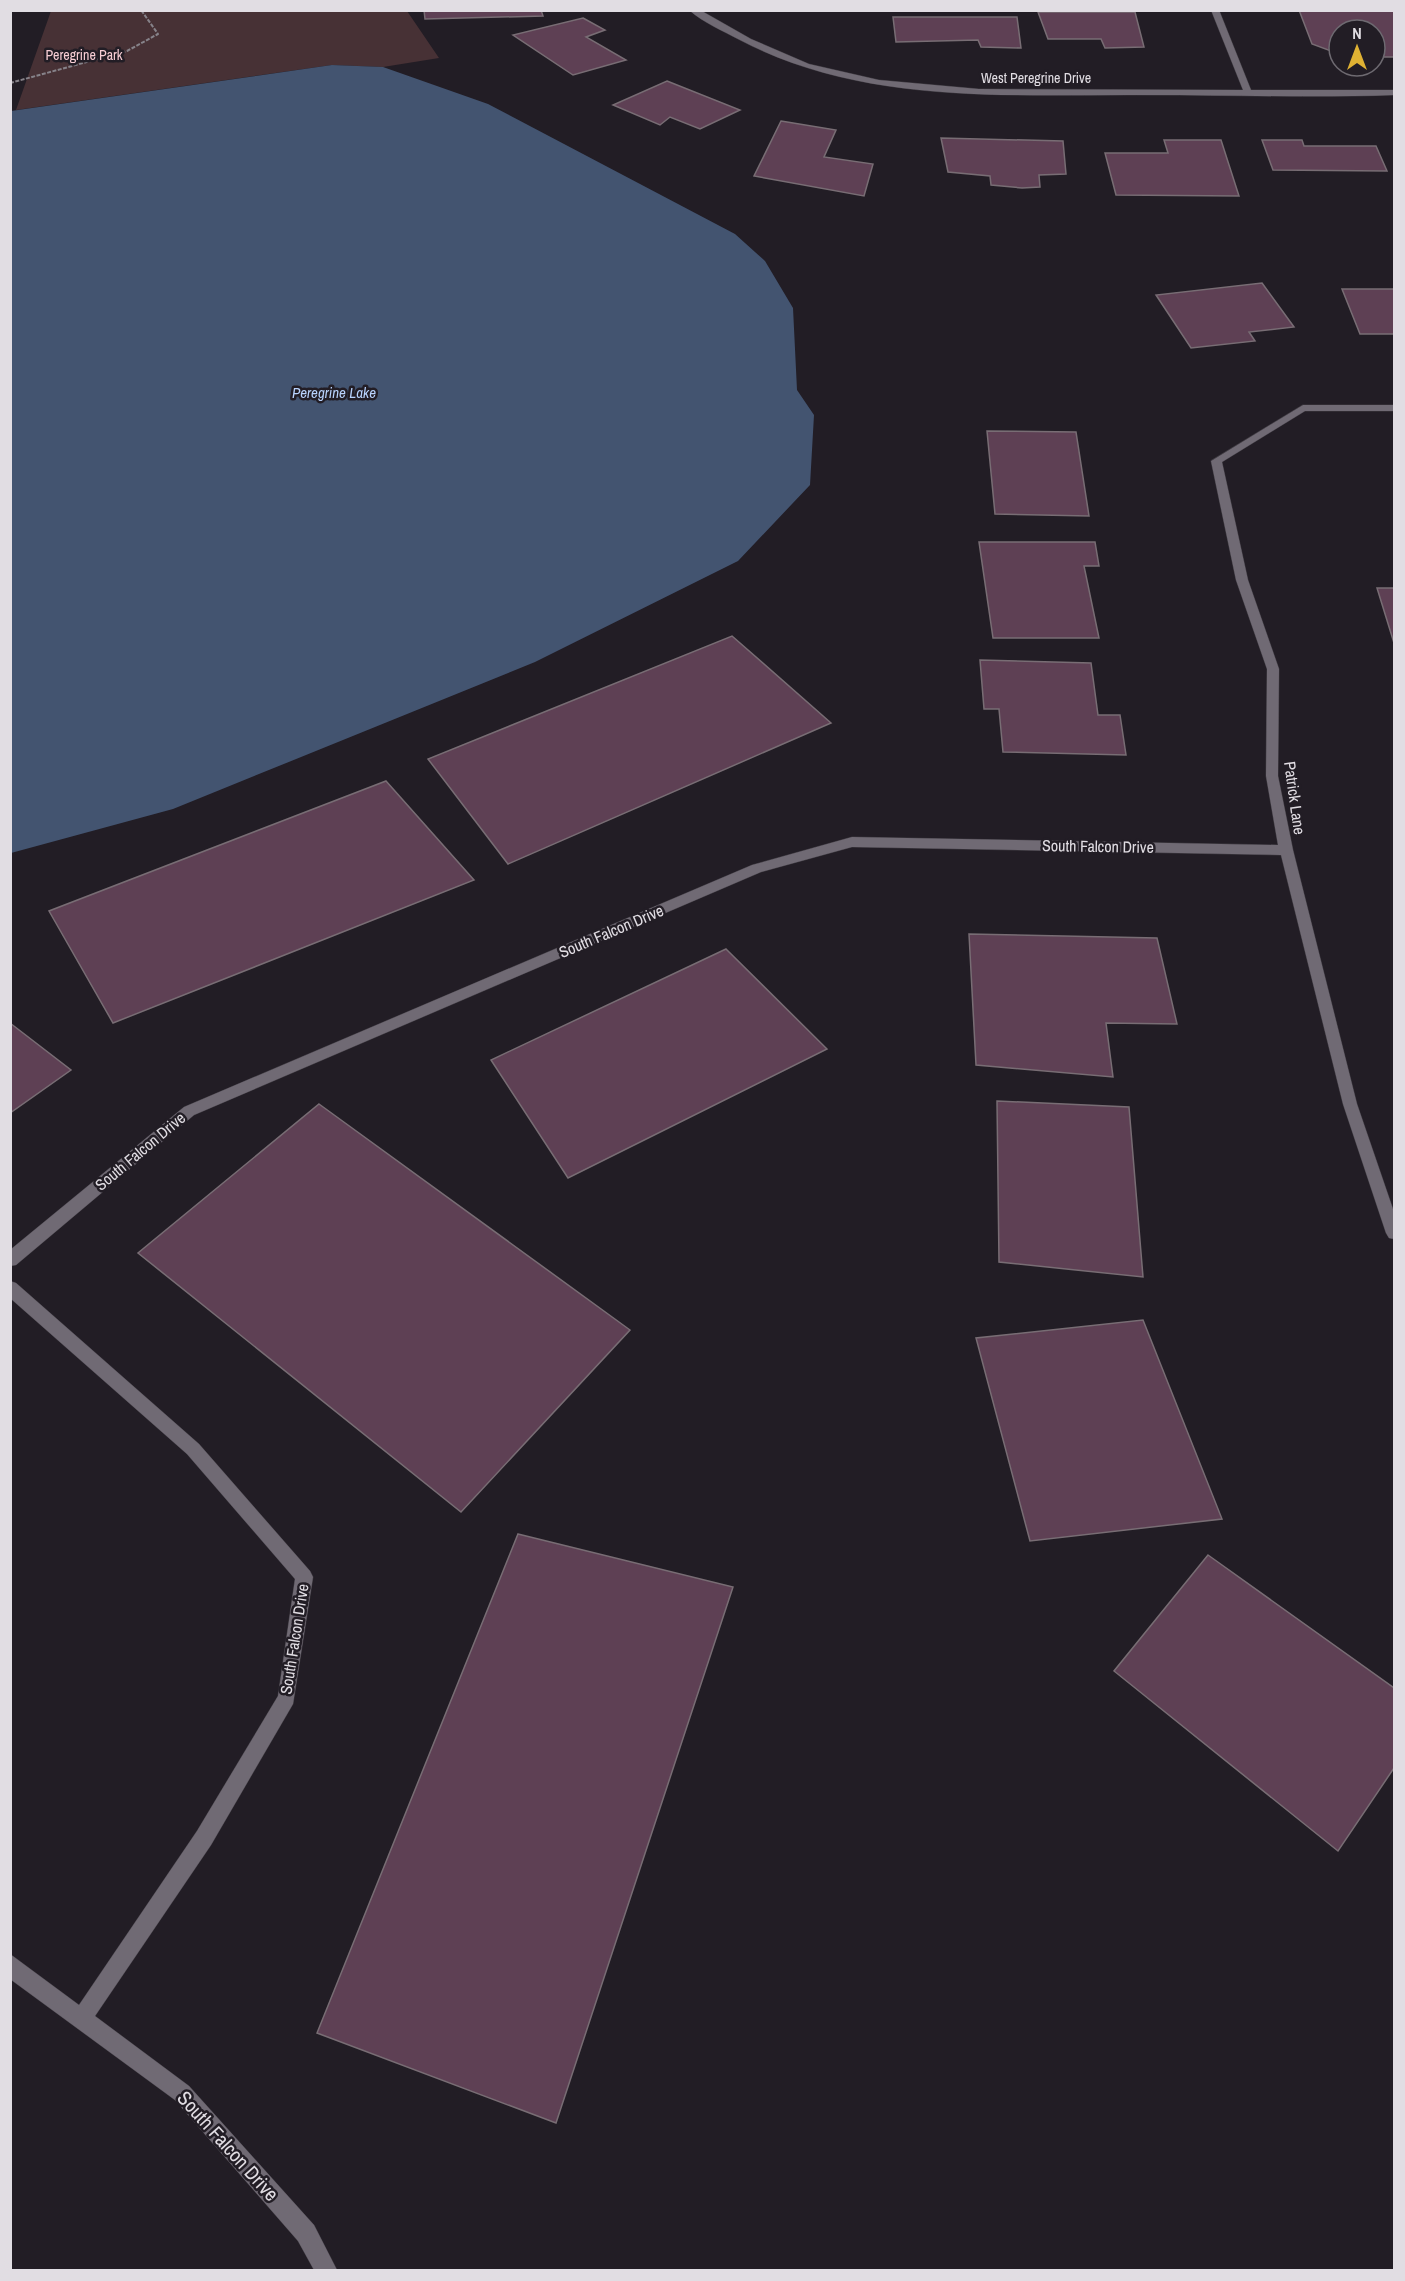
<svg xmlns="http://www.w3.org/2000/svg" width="1405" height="2281" font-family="'Archivo Narrow',sans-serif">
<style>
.green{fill:#473135}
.water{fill:#435470}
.building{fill:#5e4054;stroke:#786d74;stroke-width:1.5}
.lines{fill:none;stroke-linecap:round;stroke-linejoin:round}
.street-casing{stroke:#3e3a41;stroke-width:1}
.path{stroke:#868289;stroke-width:2;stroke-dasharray:4 1.5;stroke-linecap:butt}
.street{fill:#706a74;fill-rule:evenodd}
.labels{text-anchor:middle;stroke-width:5;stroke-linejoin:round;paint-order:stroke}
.far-park-label{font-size:14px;fill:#f7cdd4;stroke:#221d25}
.far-street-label{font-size:14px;fill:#e1dde3;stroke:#221d25}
.far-water-label{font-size:15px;font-style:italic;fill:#b8d2fc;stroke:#221d25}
.street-label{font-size:16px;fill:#e1dde3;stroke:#221d25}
.near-street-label{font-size:20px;fill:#e1dde3;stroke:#221d25}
</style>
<rect width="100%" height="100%" fill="#221d25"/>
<path class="green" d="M51 11H407L439 58 383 67 332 65 16 110Z"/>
<path class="water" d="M332 65 383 67 488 104 735 234 765 261 793 308 797 390 814 415 810 485 738 561 535 662 173 809 11 853V111Z"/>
<g class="building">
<path d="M424 10H541L543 16 425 19Z"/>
<path d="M1299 10H1394V57H1375V30H1339V54L1312 44Z"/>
<path d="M1038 12H1135L1144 47 1105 48 1101 39H1048Z"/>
<path d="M893 17H1017L1021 48 981 47 978 40 896 42Z"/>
<path d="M583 18 605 30 586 37 626 60 573 75 513 35Z"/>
<path d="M667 81 740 110 700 129 670 117 660 125 613 105Z"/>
<path d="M781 121 836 130 824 157 873 164 864 196 754 176Z"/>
<path d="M941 138 1063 141 1066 174 1039 175 1040 187 1022 188 991 185 990 176 948 172Z"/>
<path d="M1164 140H1221L1239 196 1116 195 1105 153H1168Z"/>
<path d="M1262 140H1302L1304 146H1376L1387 171 1273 170Z"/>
<path d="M1262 283 1294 327 1249 332 1255 341 1191 348 1156 295Z"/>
<path d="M1342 289H1394V334H1360Z"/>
<path d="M987 431 1076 432 1089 516 995 514Z"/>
<path d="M979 542H1095L1099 566H1084L1099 638H993Z"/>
<path d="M1377 588H1394V643Z"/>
<path d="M732 636 831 723 508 864 428 759Z"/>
<path d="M980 660 1091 663 1098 715H1120L1126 755 1003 752 999 709H984Z"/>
<path d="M386 781 474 880 113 1023 49 911Z"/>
<path d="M969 934 1157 938 1177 1024 1106 1023 1113 1077 976 1065Z"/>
<path d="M726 949 827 1049 568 1178 491 1060Z"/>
<path d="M10 1023 71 1070 10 1113Z"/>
<path d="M997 1101 1129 1107 1143 1277 999 1262Z"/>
<path d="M319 1104 630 1330 461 1512 138 1253Z"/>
<path d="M1143 1320 1222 1519 1030 1541 976 1338Z"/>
<path d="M518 1534 733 1587 556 2123 317 2033Z"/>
<path d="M1208 1555 1394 1688V1768L1338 1851 1114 1671Z"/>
</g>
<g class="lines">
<defs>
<g id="street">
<path d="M689 10H700L751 39 809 64 879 80 979 89 1243 90 1211 10H1219L1251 90H1394V95C1313 98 1231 95 1149 95 1012 94 866 106 740 40 723 31 704 23 689 10Z"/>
<path d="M1303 405H1394V411H1305L1222 462 1248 580 1279 669 1278 776 1293 850 1357 1104 1394 1212V1239L1389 1238 1386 1233 1343 1104 1281 855 852 847 761 872 194 1115 16 1265 10 1266V1250L184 1107 752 865 852 837 1278 845 1266 776 1267 669 1236 580 1211 461Z"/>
<path d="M10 1281 16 1283 199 1444 310 1571 313 1577 293 1704 211 1845 95 2016 189 2086 314 2225 337 2270H314L298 2241 175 2100 10 1979V1954L79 2005 197 1831 278 1696 295 1579 187 1454 10 1298Z"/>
</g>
</defs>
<use href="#street" class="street-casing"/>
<path class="path" d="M10 83 127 51 158 34 141 10"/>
<use href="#street" class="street"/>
</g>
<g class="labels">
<g class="far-park-label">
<text x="84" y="60">Peregrine Park</text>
</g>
<g class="far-street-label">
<text x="1036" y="83">West Peregrine Drive</text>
</g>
<g class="far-water-label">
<text x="334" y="398">Peregrine Lake</text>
</g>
<g class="street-label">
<text transform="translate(1295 798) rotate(82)" y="6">Patrick Lane</text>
<text transform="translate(1098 846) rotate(1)" y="6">South Falcon Drive</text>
<text transform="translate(611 931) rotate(-23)" y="6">South Falcon Drive</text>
<text transform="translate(140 1151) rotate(-40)" y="6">South Falcon Drive</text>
<text transform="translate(294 1639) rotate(-81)" y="6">South Falcon Drive</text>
</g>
<g class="near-street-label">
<text transform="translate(228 2146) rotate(48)" y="7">South Falcon Drive</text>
</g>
</g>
<rect width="1405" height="2281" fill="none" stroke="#e1dde3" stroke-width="24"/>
<g transform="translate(1357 48)"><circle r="28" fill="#221d25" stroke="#6e6a71" stroke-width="1.5"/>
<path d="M0-4.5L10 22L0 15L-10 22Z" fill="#dfb133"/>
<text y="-9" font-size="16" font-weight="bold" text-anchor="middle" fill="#e1dde3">N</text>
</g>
</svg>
